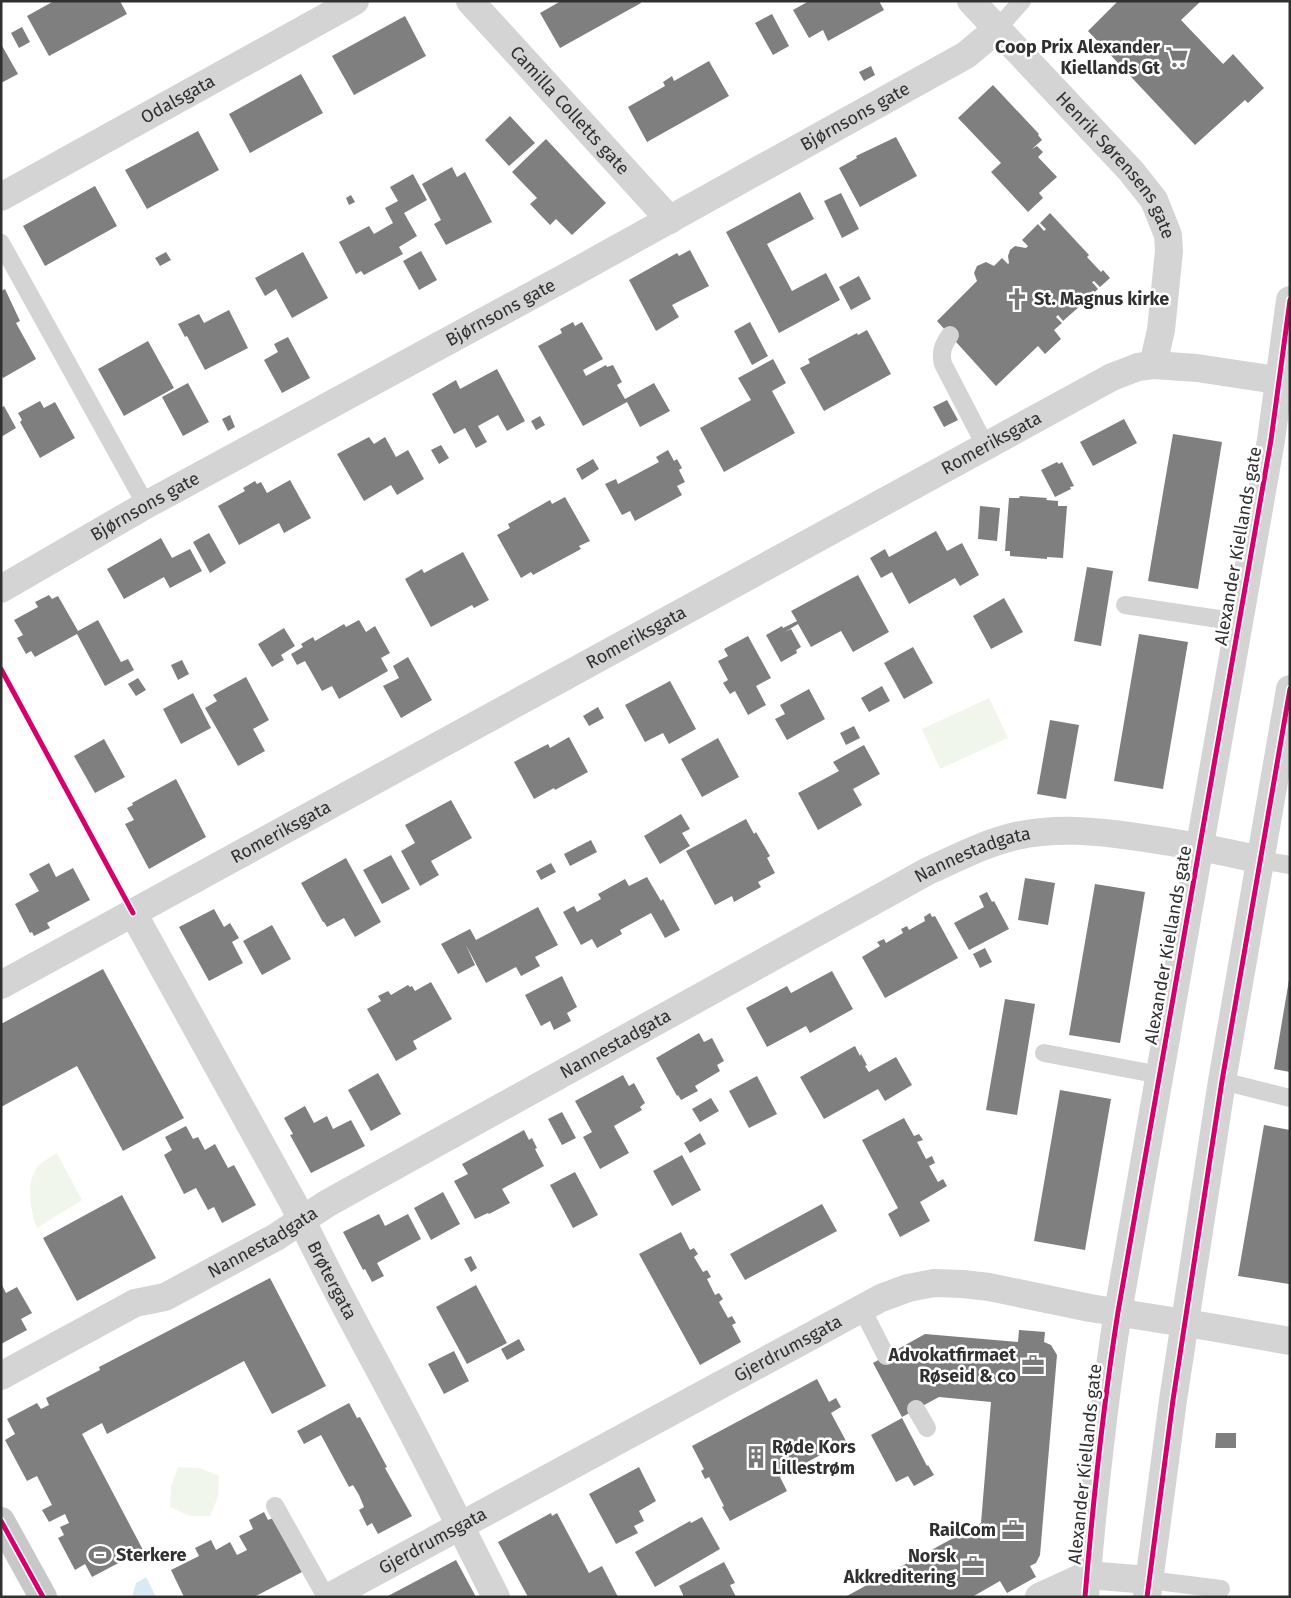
<svg xmlns="http://www.w3.org/2000/svg" width="1291" height="1598" font-family="'Fira Sans',sans-serif">
<style>
.green{fill:#f1f6ec}
.water{fill:#d8eaf3}
.building{fill:#7f7f7f}
.lines{fill:none;stroke-linecap:round;stroke-linejoin:round}
.service{stroke:#d4d4d4;stroke-width:18}
.minor{stroke:#d4d4d4;stroke-width:28}
.tertiary{stroke:#d4d4d4;stroke-width:28}
.primary{stroke:#c8c8c8;stroke-width:28}
.cycleway-casing{stroke:#fff;stroke-width:8}
.cycleway{stroke:#d6006c;stroke-width:5}
.labels{text-anchor:middle;stroke-width:5;stroke-linejoin:round;paint-order:stroke}
.poi-label{font-size:18px;font-weight:bold;fill:#303030;stroke:#fff;text-anchor:end}
.street-label{font-size:18px;fill:#303030;stroke:#fff}
</style>
<rect width="100%" height="100%" fill="#fff"/>
<g class="green">
<path d="M989 698 1008 738 940 769 922 729Z"/>
<path d="M57 1153 82 1200 37 1228C30 1208 24 1182 40 1164 45 1160 51 1157 57 1153Z"/>
<path d="M178 1467 200 1468 219 1476 218 1497 210 1516H190L170 1507 171 1487Z"/>
</g>
<path class="water" d="M146 1577 156 1597H132L136 1583Z"/>
<g class="building">
<path d="M54 1H120L127 14 49 56 27 16Z"/>
<path d="M561 1H640L641 3 560 48 540 13Z"/>
<path d="M809 1H879L884 10 828 41 823 30 809 38 793 10Z"/>
<path d="M1118 1H1201L1181 20 1223 64 1233 54 1264 88 1248 103 1245 100 1195 145 1088 31Z"/>
<path d="M772 14 789 46 773 55 755 23Z"/>
<path d="M405 16 426 56 354 95 332 56Z"/>
<path d="M22 27 30 42 19 48 11 33Z"/>
<path d="M1 44 18 74 1 83Z"/>
<path d="M709 61 729 96 647 142 628 107 665 86 663 82 672 76 674 81Z"/>
<path d="M871 66 875 75 864 81 859 72Z"/>
<path d="M301 74 323 113 250 153 229 114Z"/>
<path d="M993 85 1039 134 1038 135 1042 140 1032 149 1037 146 1043 152 1038 157 1057 177 1039 193 1043 198 1028 212 991 172 1001 163 958 118Z"/>
<path d="M510 116 535 143 509 166 485 140Z"/>
<path d="M198 131 219 170 147 209 125 170Z"/>
<path d="M896 137 917 176 860 207 839 168 857 158 856 156Z"/>
<path d="M546 139 606 203 572 235 556 219 550 225 530 204 537 198 512 172Z"/>
<path d="M452 167 457 177 465 172 492 222 446 245 434 224 441 220 422 184Z"/>
<path d="M413 174 427 200 404 213 417 236 399 247 403 254 364 275 361 271 356 274 339 242 369 226 374 234 393 223 385 208 398 201 390 187Z"/>
<path d="M95 186 117 226 45 266 23 226Z"/>
<path d="M800 192 814 219 767 244 792 291 826 273 840 300 779 333 726 232Z"/>
<path d="M841 193 859 229 842 238 824 201Z"/>
<path d="M351 195 355 202 349 205 346 198Z"/>
<path d="M1050 213 1089 255 1087 257 1101 272 1103 270 1110 278 1100 287 1094 281 1092 282 1098 289 1082 304 1076 298 1074 300 1080 306 1063 321 1058 315 1056 317 1062 323 1054 330 1061 339 1045 354 1038 346 996 386 937 321 977 281 974 273 977 266 986 262 994 266 1002 258 1008 264 1009 263 1008 256 1010 250 1015 246 1026 248 1028 246 1022 240 1038 224 1044 231 1046 229 1040 223Z"/>
<path d="M690 250 709 286 672 305 679 317 656 331 629 280 677 253 679 256Z"/>
<path d="M421 251 437 280 419 290 403 261Z"/>
<path d="M166 252 171 260 160 266 155 258Z"/>
<path d="M303 252 328 298 292 318 276 289 265 296 255 278Z"/>
<path d="M859 276 871 299 851 310 839 287Z"/>
<path d="M5 289 20 321 16 323 36 359 3 378 1 374V291Z"/>
<path d="M229 310 248 348 205 370 187 336 185 337 178 324 199 314 204 323Z"/>
<path d="M573 322 575 326 582 322 603 359 583 370 586 376 606 365 607 367 613 365 622 382 617 385 625 399 654 383 670 411 640 427 627 402 583 426 538 346 562 333 560 329Z"/>
<path d="M750 322 768 356 752 365 734 331Z"/>
<path d="M867 330 891 374 824 411 800 368 810 363 808 359 857 333 858 335Z"/>
<path d="M288 337 310 378 282 393 264 360 278 352 274 344Z"/>
<path d="M148 341 174 388 124 416 98 369Z"/>
<path d="M773 359 786 383 772 391 795 433 724 472 700 428 751 400 738 378Z"/>
<path d="M497 369 525 421 507 431 498 415 478 426 487 442 476 448 465 428 454 434 432 394 456 380 460 389Z"/>
<path d="M188 383 209 422 183 436 162 397Z"/>
<path d="M947 400 958 420 944 427 933 407Z"/>
<path d="M40 401 44 408 55 402 75 438 40 458 20 422 22 420 18 413Z"/>
<path d="M4 406 16 428 1 437V408Z"/>
<path d="M230 415 235 427 228 431 222 419Z"/>
<path d="M540 416 545 425 536 430 531 421Z"/>
<path d="M1124 419 1137 443 1093 466 1080 442Z"/>
<path d="M1173 434 1222 442 1198 589 1148 581Z"/>
<path d="M369 437 374 444 385 437 396 457 408 450 424 479 397 495 391 485 364 501 337 454Z"/>
<path d="M441 445 449 458 439 464 431 450Z"/>
<path d="M668 450 674 461 677 459 682 468 679 470 685 482 677 486 682 495 635 521 630 511 622 515 605 484 616 479 618 484 659 462 656 457Z"/>
<path d="M593 459 599 469 582 480 576 469Z"/>
<path d="M1057 462 1059 464 1062 462 1074 486 1070 487 1071 489 1055 497 1041 470Z"/>
<path d="M290 480 311 518 284 533 279 523 239 545 218 506 245 491 243 488 255 481 257 484 261 482 267 493Z"/>
<path d="M1020 496 1047 498 1046 500 1058 501V506H1067L1063 558 1047 557V559L1010 556V551H1005L1009 498H1019Z"/>
<path d="M565 497 590 541 579 546 581 549 533 575 531 572 521 578 497 535 510 528 508 524 550 500 552 504Z"/>
<path d="M980 506 1000 508 997 541 978 539Z"/>
<path d="M936 531 947 551 962 543 979 575 960 586 955 578 909 604 892 572 881 578 870 558 885 549 889 557Z"/>
<path d="M209 533 226 563 210 573 193 542Z"/>
<path d="M161 538 172 558 190 549 202 571 170 588 164 577 124 599 107 569Z"/>
<path d="M463 552 489 600 474 608 472 605 431 627 405 579 422 569 424 573Z"/>
<path d="M1087 567 1113 571 1101 646 1074 641Z"/>
<path d="M858 575 889 632 853 652 841 631 811 647 798 624 785 632 791 629 801 647 796 650 797 653 781 662 766 635 782 626 783 628 797 621 791 611Z"/>
<path d="M49 595 52 599 58 596 78 631 98 620 121 662 128 659 134 670 105 686 77 634 35 657 31 651 26 654 17 638 23 635 14 620 38 607 35 602Z"/>
<path d="M1004 598 1023 632 991 649 973 616Z"/>
<path d="M359 620 366 632 375 626 390 653 381 658 388 671 339 699 332 686 322 691 305 661 297 665 291 654 303 647 301 644 313 637 315 641 344 624 346 627Z"/>
<path d="M284 628 295 646 281 655 284 660 272 667 258 644Z"/>
<path d="M1139 634 1188 642 1163 789 1114 781Z"/>
<path d="M748 636 771 678 756 686 766 705 748 715 735 691 730 694 723 683 728 680 718 661 728 656 724 649Z"/>
<path d="M913 647 933 683 904 699 884 663Z"/>
<path d="M408 657 432 700 401 718 383 686 399 678 393 666Z"/>
<path d="M182 660 189 674 178 680 171 665Z"/>
<path d="M246 677 269 720 253 729 265 751 238 766 205 708 217 701 213 695Z"/>
<path d="M138 678 146 690 136 696 128 684Z"/>
<path d="M670 681 696 729 669 744 663 733 645 742 625 705Z"/>
<path d="M882 686 890 701 869 712 861 698Z"/>
<path d="M809 689 825 719 787 740 775 719 785 714 780 705Z"/>
<path d="M193 693 211 728 181 744 163 709Z"/>
<path d="M598 707 604 718 589 726 583 716Z"/>
<path d="M1050 720 1079 725 1066 799 1037 794Z"/>
<path d="M854 726 860 738 846 745 840 733Z"/>
<path d="M569 737 588 772 555 790 554 788 534 799 514 762 548 744 550 748Z"/>
<path d="M718 738 739 777 702 797 681 759Z"/>
<path d="M104 739 125 777 95 793 74 756Z"/>
<path d="M864 745 880 774 853 789 862 805 818 830 798 793 839 771 833 762Z"/>
<path d="M176 779 206 837 149 869 125 824 134 820 127 808 133 805 132 803Z"/>
<path d="M451 800 472 838 431 861 439 875 420 886 401 851 415 843 405 825Z"/>
<path d="M681 814 690 829 682 833 690 846 660 864 644 836Z"/>
<path d="M746 819 754 834 756 832 770 856 767 858 775 873 758 882 761 887 734 902 732 896 715 905 686 851Z"/>
<path d="M591 840 597 852 570 866 564 854Z"/>
<path d="M391 855 410 889 382 904 363 870Z"/>
<path d="M346 858 381 922 355 937 344 918 327 927 324 922H323L301 883Z"/>
<path d="M49 863 56 877 73 868 90 900 47 923 50 928 34 936 32 932 30 933 15 904 39 891 29 874Z"/>
<path d="M551 863 556 872 541 880 536 871Z"/>
<path d="M647 877 661 901 663 899 680 930 665 938 651 913 620 930 622 934 597 948 592 939 581 945 563 912 574 906 577 912 601 899 598 894 625 879 629 886Z"/>
<path d="M1025 878 1055 883 1048 925 1018 920Z"/>
<path d="M1095 884 1145 892 1120 1043 1069 1035Z"/>
<path d="M987 892 992 902 994 901 1009 929 969 950 954 923 984 907 979 896Z"/>
<path d="M538 907 558 945 535 957 540 966 521 976 516 967 486 983 466 945 475 965 458 974 441 944 470 929 476 940Z"/>
<path d="M214 909 224 927 230 923 239 938 232 942 243 963 209 981 179 927Z"/>
<path d="M930 913 932 917 935 916 958 958 885 998 862 957 880 946 877 942 884 939 886 943 903 933 901 929 907 926 909 930 925 921 924 917Z"/>
<path d="M272 925 291 959 262 975 243 941Z"/>
<path d="M985 948 992 962 980 968 973 954Z"/>
<path d="M103 969 184 1118 123 1151 77 1066 1 1107V1024Z"/>
<path d="M832 971 853 1009 810 1033 806 1026 767 1047 746 1008 787 986 791 993Z"/>
<path d="M562 976 577 1007 567 1013 571 1021 554 1030 550 1021 541 1026 525 995Z"/>
<path d="M1289 980H1290V1072L1274 1069Z"/>
<path d="M431 982 452 1019 413 1041 417 1049 396 1061 367 1009 381 1001 378 996 388 991 391 995 408 985 410 987 412 986 415 991Z"/>
<path d="M1005 999 1035 1004 1017 1115 986 1110Z"/>
<path d="M699 1033 704 1042 712 1038 724 1061 717 1065 720 1071 695 1086 698 1091 681 1100 678 1095 677 1096 656 1058Z"/>
<path d="M855 1046 860 1056 861 1054 867 1065 865 1066 869 1072 896 1057 912 1085 885 1101 878 1089 824 1119 800 1077Z"/>
<path d="M378 1073 401 1114 371 1131 348 1090Z"/>
<path d="M623 1075 629 1086 634 1083 645 1103 640 1107 642 1110 614 1126 629 1153 600 1169 583 1137 592 1132 575 1101Z"/>
<path d="M757 1076 777 1114 749 1128 729 1091Z"/>
<path d="M1060 1090 1111 1099 1085 1250 1034 1241Z"/>
<path d="M711 1098 719 1111 700 1122 692 1109Z"/>
<path d="M305 1106 314 1123 327 1116 333 1129 351 1120 365 1146 311 1173 290 1135 293 1134 284 1118Z"/>
<path d="M562 1112 576 1138 562 1145 548 1119Z"/>
<path d="M904 1118 914 1136 919 1134 923 1140 917 1142 926 1159 932 1156 935 1163 929 1166 938 1182 943 1179 947 1186 920 1202 930 1221 900 1237 888 1214 898 1208 862 1140Z"/>
<path d="M1264 1125 1290 1130 1289 1284 1238 1276Z"/>
<path d="M186 1126 193 1139 198 1137 205 1150 215 1144 228 1168 234 1165 256 1205 222 1223 214 1207 208 1210 196 1188 184 1194 164 1155 172 1150 165 1137Z"/>
<path d="M524 1130 529 1140 532 1138 537 1148 535 1149 544 1166 502 1189 510 1203 489 1214 488 1213 475 1219 454 1181 468 1174 462 1164Z"/>
<path d="M700 1133 706 1144 690 1153 684 1143Z"/>
<path d="M682 1155 701 1190 672 1206 653 1171Z"/>
<path d="M575 1172 598 1215 573 1228 550 1185Z"/>
<path d="M443 1192 460 1224 431 1240 414 1208Z"/>
<path d="M122 1195 156 1258 77 1301 43 1238Z"/>
<path d="M822 1204 837 1231 745 1280 730 1254Z"/>
<path d="M379 1214 385 1226 408 1214 421 1239 377 1263 384 1276 372 1282 365 1269 363 1270 343 1232Z"/>
<path d="M681 1232 690 1250 694 1248 698 1254 694 1257 703 1272 707 1270 711 1277 707 1279 715 1295 719 1293 723 1299 719 1302 728 1318 732 1316 736 1323 732 1325 741 1342 700 1365 639 1254Z"/>
<path d="M471 1256 477 1268 471 1272 464 1259Z"/>
<path d="M270 1278 326 1386 272 1414 244 1361 107 1434 102 1423 82 1434 143 1550 92 1577 85 1564 75 1570 58 1538 64 1535 60 1527 69 1523 65 1514 49 1522 42 1510 52 1505 37 1476 27 1481 5 1440 15 1434 7 1419 37 1403 41 1409 49 1405 46 1398 100 1370 99 1367Z"/>
<path d="M1 1283 6 1293 17 1287 32 1313 21 1319 27 1330 1 1344Z"/>
<path d="M476 1285 507 1343 467 1364 436 1307Z"/>
<path d="M1019 1330 1045 1332 1044 1342 1051 1345 1057 1355 1040 1555 1036 1563 1030 1566 1036 1577 1007 1593 1000 1581 972 1597H845L981 1523 991 1402 939 1397 902 1417 873 1363 925 1334 1018 1342Z"/>
<path d="M519 1339 525 1350 507 1360 501 1349Z"/>
<path d="M454 1351 469 1381 444 1394 428 1364Z"/>
<path d="M817 1379 829 1402 836 1398 841 1407 831 1413 846 1441 780 1477 787 1491 730 1521 722 1507 724 1506 709 1477 705 1479 701 1471 704 1469 692 1446Z"/>
<path d="M349 1403 357 1418 360 1417 387 1467 385 1468 412 1516 378 1534 372 1523 367 1526 359 1510 364 1507 359 1495 353 1485 349 1487 321 1435 304 1444 297 1431Z"/>
<path d="M902 1418 927 1466 928 1465 934 1475 914 1486 908 1476 896 1482 871 1435Z"/>
<path d="M1216 1433H1236V1448H1215Z"/>
<path d="M639 1467 656 1501 639 1511 644 1521 634 1526 638 1533 616 1544 589 1494Z"/>
<path d="M264 1512 268 1520 273 1518 302 1572 254 1597H184L171 1570 199 1556 195 1548 211 1540 216 1550 230 1542 237 1555 247 1550 239 1536 253 1529 249 1520Z"/>
<path d="M551 1513 552 1516 557 1513 589 1573 602 1566 618 1597H528L498 1542Z"/>
<path d="M702 1517 720 1549 655 1587 635 1552 690 1521 691 1523Z"/>
<path d="M456 1560 476 1597H386Z"/>
<path d="M724 1562 735 1583 730 1585 736 1597H684L679 1586Z"/>
</g>
<g class="lines">
<g class="service">
<path d="M997 29 1022 1"/>
<path d="M1 243 146 505"/>
<path d="M950 335C943 345 940 352 943 364L986 447"/>
<path d="M1125 605 1239 622"/>
<path d="M1260 860 1290 865"/>
<path d="M1044 1053 1160 1075"/>
<path d="M1222 1081 1290 1098"/>
<path d="M862 1309 886 1356"/>
<path d="M916 1409 927 1428"/>
<path d="M275 1506 326 1597"/>
<path d="M1149 1580 1221 1589"/>
</g>
<g class="minor">
<path id="s1" d="M470 1 670 220"/>
<path id="s2" d="M971 1 1131 171 1154 200 1168 235 1169 251 1161 330 1153 365"/>
<path id="s3" d="M1 197 355 1"/>
<path id="s4" d="M1 589 146 505 575 272 966 55 997 29"/>
<path id="s5" d="M133 913 294 1204C333 1288 380 1368 422 1451 447 1499 471 1548 496 1597"/>
<path id="s6" d="M1 985 1112 377 1138 367 1153 365 1197 368 1290 382"/>
<path id="s7" d="M1 1376 135 1303 165 1297 276 1237 328 1203 928 871C957 858 985 843 1016 836 1057 827 1097 831 1137 837 1179 843 1219 850 1260 860"/>
<path id="s8" d="M329 1597 881 1298 908 1288 934 1283 963 1284 989 1287 1090 1308 1210 1327 1290 1341"/>
<path d="M1039 1597 1087 1575 1149 1580"/>
</g>
<g class="tertiary">
<path d="M1085 1597C1093 1501 1103 1407 1118 1312L1271 440 1290 300"/>
<path d="M1147 1597 1173 1400 1222 1081 1290 689"/>
</g>
<path class="primary" d="M1 1521 43 1597"/>
<defs>
<g id="cycleway">
<path d="M1 669 133 913"/>
<path d="M1 1521 43 1597"/>
<path d="M1085 1597C1093 1501 1103 1407 1118 1312L1271 440 1290 300"/>
<path d="M1147 1597 1173 1400 1222 1081 1290 689"/>
</g>
</defs>
<use href="#cycleway" class="cycleway-casing"/>
<use href="#cycleway" class="cycleway"/>
</g>
<defs>
<symbol id="supermarket-bare" viewBox="-9 -9 18 18"><path d="M-6-5.5h2.5l.6 2H6L4.5 2H-2.5L-4.4-4H-6ZM-1.5 3.2a1.3 1.3 0 1 0 .1 0ZM3 3.2a1.3 1.3 0 1 0 .1 0Z" fill="#787878" stroke="#fff" stroke-width="2.5" paint-order="stroke"/></symbol>
<symbol id="church-bare" viewBox="-9 -9 18 18"><path d="M-1.2-6h2.4v3.5h3.3v2.4h-3.3V6h-2.4V-.1h-3.3v-2.4h3.3Z" fill="#787878" stroke="#fff" stroke-width="2.5" paint-order="stroke"/></symbol>
<symbol id="office-bare" viewBox="-9 -9 18 18"><path d="M-6-3h4V-5.5h4V-3h4V5H-6ZM-1-4.5V-3h2v-1.5ZM-6 0V1H6V0Z" fill="#787878" stroke="#fff" stroke-width="2.5" paint-order="stroke"/></symbol>
<symbol id="building-bare" viewBox="-9 -9 18 18"><path d="M-4-6H4V6H1V3H-1V6H-4ZM-2.5-4.3h1.7v1.8h-1.7ZM.8-4.3h1.7v1.8H.8ZM-2.5-1h1.7V.8h-1.7ZM.8-1h1.7V.8H.8Z" fill="#787878" stroke="#fff" stroke-width="2.5" paint-order="stroke"/></symbol>
<symbol id="stadium-bare" viewBox="-9 -9 18 18"><path d="M0-5a6.5 5 0 1 0 0 10a6.5 5 0 1 0 0-10ZM-3.5-1.8h7v3.6h-7Z" fill="#787878" stroke="#fff" stroke-width="2.5" paint-order="stroke"/></symbol>
</defs>
<g fill-rule="evenodd">
<use href="#supermarket-bare" x="1161" y="41" width="32" height="32"/>
<use href="#church-bare" x="1001" y="283" width="32" height="32"/>
<use href="#office-bare" x="1017" y="1349" width="32" height="32"/>
<use href="#building-bare" x="740" y="1441" width="32" height="32"/>
<use href="#office-bare" x="997" y="1514" width="32" height="32"/>
<use href="#stadium-bare" x="84" y="1539" width="32" height="32"/>
<use href="#office-bare" x="957" y="1550" width="32" height="32"/>
</g>
<g class="labels">
<g class="poi-label">
<text x="1160" y="53">Coop Prix Alexander<tspan x="1160" dy="21">Kiellands Gt</tspan></text>
<text x="1034" y="305" text-anchor="start">St. Magnus kirke</text>
<text x="1016" y="1361">Advokatfirmaet<tspan x="1016" dy="21">Røseid &amp; co</tspan></text>
<text x="772" y="1453" text-anchor="start">Røde Kors<tspan x="772" dy="21">Lillestrøm</tspan></text>
<text x="996" y="1536">RailCom</text>
<text x="116" y="1561" text-anchor="start">Sterkere</text>
<text x="956" y="1562">Norsk<tspan x="956" dy="21">Akkreditering</tspan></text>
</g>
<g class="street-label">
<text dy="6" stroke="none"><textPath href="#s3" startOffset="202">Odalsgata</textPath></text>
<text dy="6" stroke="none"><textPath href="#s1" startOffset="148">Camilla Colletts gate</textPath></text>
<text dy="6" stroke="none"><textPath href="#s4" startOffset="976">Bjørnsons gate</textPath></text>
<text dy="6" stroke="none"><textPath href="#s2" startOffset="220">Henrik Sørensens gate</textPath></text>
<text dy="6" stroke="none"><textPath href="#s4" startOffset="571">Bjørnsons gate</textPath></text>
<text dy="6" stroke="none"><textPath href="#s6" startOffset="1129">Romeriksgata</textPath></text>
<text dy="6" stroke="none"><textPath href="#s4" startOffset="166">Bjørnsons gate</textPath></text>
<text transform="translate(1238 546) rotate(-80)" y="6">Alexander Kiellands gate</text>
<text dy="6" stroke="none"><textPath href="#s6" startOffset="724">Romeriksgata</textPath></text>
<text dy="6" stroke="none"><textPath href="#s6" startOffset="319">Romeriksgata</textPath></text>
<text dy="6" stroke="none"><textPath href="#s7" startOffset="1105">Nannestadgata</textPath></text>
<text transform="translate(1168 945) rotate(-80)" y="6">Alexander Kiellands gate</text>
<text dy="6" stroke="none"><textPath href="#s7" startOffset="700">Nannestadgata</textPath></text>
<text dy="6" stroke="none"><textPath href="#s7" startOffset="295">Nannestadgata</textPath></text>
<text dy="6" stroke="none"><textPath href="#s5" startOffset="418">Brøtergata</textPath></text>
<text dy="6" stroke="none"><textPath href="#s8" startOffset="522">Gjerdrumsgata</textPath></text>
<text transform="translate(1085 1464) rotate(-84)" y="6">Alexander Kiellands gate</text>
<text dy="6" stroke="none"><textPath href="#s8" startOffset="118">Gjerdrumsgata</textPath></text>
</g>
</g>
<rect width="1291" height="1598" fill="none" stroke="#303030" stroke-width="5"/>
</svg>
